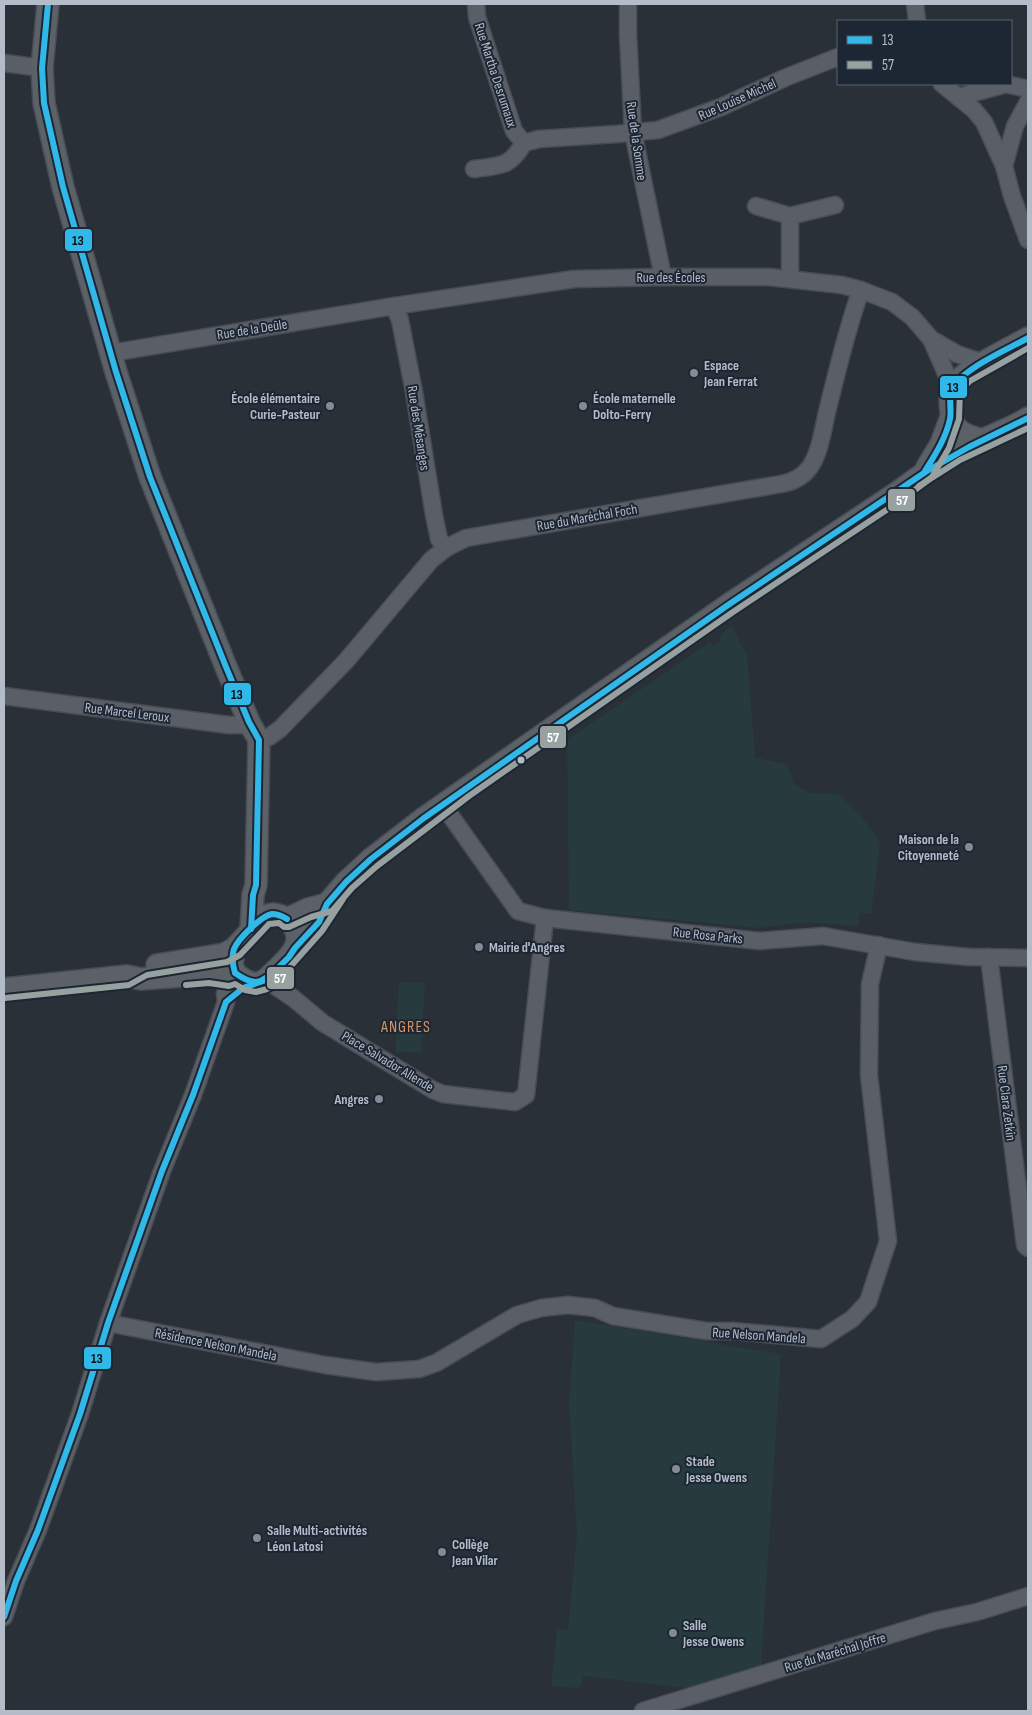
<svg xmlns="http://www.w3.org/2000/svg" width="1032" height="1715" font-family="'Sofia Sans Condensed',sans-serif">
<style>
.green{fill:#273a3e}
.lines{fill:none;stroke-linecap:round;stroke-linejoin:round}
.minor-casing{stroke:#484c53;stroke-width:19}
.major-casing{stroke:#484c55;stroke-width:24}
.minor{stroke:#5a5e66;stroke-width:16}
.major{stroke:#5c6168;stroke-width:21}
.bus-1-casing{stroke:#1d2633;stroke-width:10}
.bus-2-casing{stroke:#1d2633;stroke-width:10}
.bus-1{stroke:#30b8e8;stroke-width:6}
.bus-2{stroke:#97a2a0;stroke-width:6}
.poi-dot{fill:#848b96;stroke:#1d2633;stroke-width:2}
.bus-dot{fill:#b4bcc9;stroke:#1d2633;stroke-width:2}
.labels{text-anchor:middle;stroke-width:4;stroke-linejoin:round;paint-order:stroke}
.street-label{font-size:14px;fill:#b4bcc9;stroke:#1d2633}
.poi-label{font-size:14px;font-weight:bold;fill:#b4bcc9;stroke:#1d2633;text-anchor:start}
.quarter-label{font-size:16px;letter-spacing:1px;fill:#d59563;stroke:#1d2633}
.line-badge{stroke:#1d2633;stroke-width:2}
.badge-label{font-size:14px;text-anchor:middle;font-weight:bold;fill:#fff}
.pale-badge-label{font-size:14px;text-anchor:middle;font-weight:bold;fill:#111}
</style>
<rect width="100%" height="100%" fill="#2a3038"/>
<g class="green">
<path d="M731 626 747 655 755 757 788 765 794 784 809 793 839 794 860 815 880 841 871 914 860 913 858 926 802 922 761 928 569 910 567 740 710 642 713 646 721 641 720 635Z"/>
<path d="M399 982 425 983 421 1053 395 1052Z"/>
<path d="M575 1320 781 1354 761 1667 696 1689 583 1676 582 1684 577 1688 551 1686 557 1629 568 1630 577 1535 569 1404Z"/>
</g>
<g class="lines">
<defs>
<g id="minor">
<path d="M476 4 477 17 514 131 524 143"/>
<path d="M628 4V35L633 132 663 277"/>
<path d="M915 4 917 21"/>
<path d="M4 63 42 68"/>
<path d="M942 84 974 110 984 122 1004 166 1012 196 1028 240"/>
<path d="M959 97 1006 84 1028 89"/>
<path d="M1004 166 1015 126 1028 102"/>
<path d="M474 169C501 165 509 168 524 143L539 139 617 134 658 130 721 107 787 77 838 57"/>
<path d="M756 206 790 216"/>
<path d="M790 279V216L835 205"/>
<path d="M394 306 400 320 414 392 434 515 439 539 446 548"/>
<path d="M931 339 957 354 984 363"/>
<path d="M111 353 394 306 574 279 663 277H769L842 285 861 290 892 302 912 317 931 339 952 387"/>
<path d="M4 696 229 725H243L249 722"/>
<path d="M259 740 269 737 280 729 346 661 431 560 446 548 466 538 781 484C793 482 803 477 810 467 821 451 823 427 828 408 838 368 847 328 861 290"/>
<path d="M443 805 518 911 545 918 760 941 823 936 915 952 969 957 1028 958"/>
<path d="M989 957 1025 1245 1028 1248"/>
<path d="M266 980 293 998 323 1023 433 1090 443 1094 515 1102 526 1095 545 918"/>
<path d="M108 1323 325 1365 376 1372 419 1369 436 1363 517 1315 541 1308 568 1305 595 1308 613 1316 706 1331H733L821 1339 852 1319 868 1302 888 1241 869 1075 870 984 879 945"/>
<path d="M4 1617 16 1581 38 1530 80 1414 108 1323 162 1171 193 1095 226 1002 225 994 229 977"/>
<path d="M643 1711 935 1621 977 1612 1028 1596"/>
</g>
<g id="major">
<path d="M48 4 42 68 44 103 63 187 116 372 150 477 226 667 249 722 259 740 256 885 253 895 251 929"/>
<path d="M983 440C967 436 951 431 951 412 950 405 949 396 952 389 958 372 1011 348 1028 338"/>
<path d="M926 469 941 444 951 417"/>
<path d="M273 914C281 915 287 917 292 924 306 941 290 957 277 969 272 974 266 981 259 983 250 985 241 978 235 973L232 965 234 949 264 916Z"/>
<path d="M287 919 308 909 327 904"/>
<path d="M295 948 319 922 327 904 346 882 371 859 424 818 728 605 898 492C924 472 950 456 980 441 996 433 1013 428 1028 418"/>
<path d="M157 965 224 954 234 949"/>
<path d="M4 989 127 976 141 979 209 974 229 977 235 973"/>
</g>
</defs>
<use href="#minor" class="minor-casing"/>
<use href="#major" class="major-casing"/>
<use href="#minor" class="minor"/>
<use href="#major" class="major"/>
<defs>
<g id="bus-1">
<path d="M48 4 42 68 44 103 63 187 116 372 150 477 226 667 249 722 259 740 256 885 253 895 251 929"/>
<path d="M925 471C935 455 946 438 950 419 952 409 948 398 952 389 962 369 1008 349 1028 338"/>
<path d="M278 968C261 984 255 987 235 973 233 966 231 957 234 949 238 939 261 916 272 914 278 914 282 916 287 919"/>
<path d="M4 1617 16 1581 38 1530 80 1414 108 1323 162 1171 193 1095 226 1002 243 988 266 980 289 957 295 948 319 922 327 904 346 882 371 859 424 818 728 605 927 471 969 447 1028 418"/>
</g>
<g id="bus-2">
<path d="M919 486 960 460 1028 428"/>
<path d="M186 985 209 983 229 986 235 984 245 990 256 992 267 989 274 985 322 931 343 899"/>
<path d="M5 998 129 985 147 975 227 962 240 955 269 924 279 923 284 927H289L311 917 332 911 352 888 377 866 469 796 733 612 903 499 932 477 949 448 959 419 960 391 970 381 1028 348"/>
</g>
</defs>
<use href="#bus-1" class="bus-1-casing"/>
<use href="#bus-2" class="bus-2-casing"/>
<use href="#bus-1" class="bus-1"/>
<use href="#bus-2" class="bus-2"/>
</g>
<g class="poi-dot">
<circle cx="694" cy="373" r="5"/>
<circle cx="330" cy="406" r="5"/>
<circle cx="583" cy="406" r="5"/>
<circle cx="969" cy="847" r="5"/>
<circle cx="479" cy="947" r="5"/>
<circle cx="379" cy="1099" r="5"/>
<circle cx="676" cy="1469" r="5"/>
<circle cx="257" cy="1538" r="5"/>
<circle cx="442" cy="1552" r="5"/>
<circle cx="673" cy="1633" r="5"/>
</g>
<circle class="bus-dot" cx="521" cy="760" r="4.5"/>
<g class="labels">
<g class="street-label">
<text transform="translate(496 75) rotate(72)" y="5">Rue Martha Desrumaux</text>
<text transform="translate(737 99) rotate(-24)" y="5">Rue Louise Michel</text>
<text transform="translate(637 141) rotate(82)" y="5">Rue de la Somme</text>
<text x="671" y="282">Rue des Écoles</text>
<text transform="translate(252 329) rotate(-9)" y="5">Rue de la Deûle</text>
<text transform="translate(419 428) rotate(81)" y="5">Rue des Mésanges</text>
<text transform="translate(587 517) rotate(-10)" y="5">Rue du Maréchal Foch</text>
<text transform="translate(127 712) rotate(7)" y="5">Rue Marcel Leroux</text>
<text transform="translate(708 935) rotate(6)" y="5">Rue Rosa Parks</text>
<text transform="translate(388 1061) rotate(31)" y="5">Place Salvador Allende</text>
<text transform="translate(1007 1103) rotate(83)" y="5">Rue Clara Zetkin</text>
<text transform="translate(759 1335) rotate(4)" y="5">Rue Nelson Mandela</text>
<text transform="translate(216 1344) rotate(11)" y="5">Résidence Nelson Mandela</text>
<text transform="translate(835 1652) rotate(-17)" y="5">Rue du Maréchal Joffre</text>
</g>
<g class="poi-label">
<text x="704" y="370">Espace<tspan x="704" dy="16">Jean Ferrat</tspan></text>
<text x="320" y="403" text-anchor="end">École élémentaire<tspan x="320" dy="16">Curie-Pasteur</tspan></text>
<text x="593" y="403">École maternelle<tspan x="593" dy="16">Dolto-Ferry</tspan></text>
<text x="959" y="844" text-anchor="end">Maison de la<tspan x="959" dy="16">Citoyenneté</tspan></text>
<text x="489" y="952">Mairie d'Angres</text>
<text x="369" y="1104" text-anchor="end">Angres</text>
<text x="686" y="1466">Stade<tspan x="686" dy="16">Jesse Owens</tspan></text>
<text x="267" y="1535">Salle Multi-activités<tspan x="267" dy="16">Léon Latosi</tspan></text>
<text x="452" y="1549">Collège<tspan x="452" dy="16">Jean Vilar</tspan></text>
<text x="683" y="1630">Salle<tspan x="683" dy="16">Jesse Owens</tspan></text>
</g>
<g class="quarter-label">
<text x="406" y="1032">ANGRES</text>
</g>
</g>
<g class="line-badge">
<rect x="64" y="228" width="29" height="24" rx="5" fill="#30b8e8"/>
<rect x="939" y="375" width="29" height="24" rx="5" fill="#30b8e8"/>
<rect x="887" y="488" width="29" height="24" rx="5" fill="#97a2a0"/>
<rect x="223" y="682" width="29" height="24" rx="5" fill="#30b8e8"/>
<rect x="539" y="725" width="28" height="24" rx="5" fill="#97a2a0"/>
<rect x="266" y="966" width="29" height="24" rx="5" fill="#97a2a0"/>
<rect x="83" y="1346" width="29" height="24" rx="5" fill="#30b8e8"/>
</g>
<g class="badge-label">
<text x="902" y="505">57</text>
<text x="553" y="742">57</text>
<text x="280" y="983">57</text>
</g>
<g class="pale-badge-label">
<text x="78" y="245">13</text>
<text x="953" y="392">13</text>
<text x="237" y="699">13</text>
<text x="97" y="1363">13</text>
</g>
<rect width="1032" height="1715" fill="none" stroke="#b4bcc9" stroke-width="10"/>
<rect x="837" y="20" width="175" height="65" fill="#1d2633" stroke="#59626f"/>
<rect x="847" y="36" width="25" height="8" fill="#30b8e8" stroke="#59626f"/>
<text x="882" y="45" font-size="15" fill="#b4bcc9">13</text>
<rect x="847" y="61" width="25" height="8" fill="#97a2a0" stroke="#59626f"/>
<text x="882" y="70" font-size="15" fill="#b4bcc9">57</text>
</svg>
